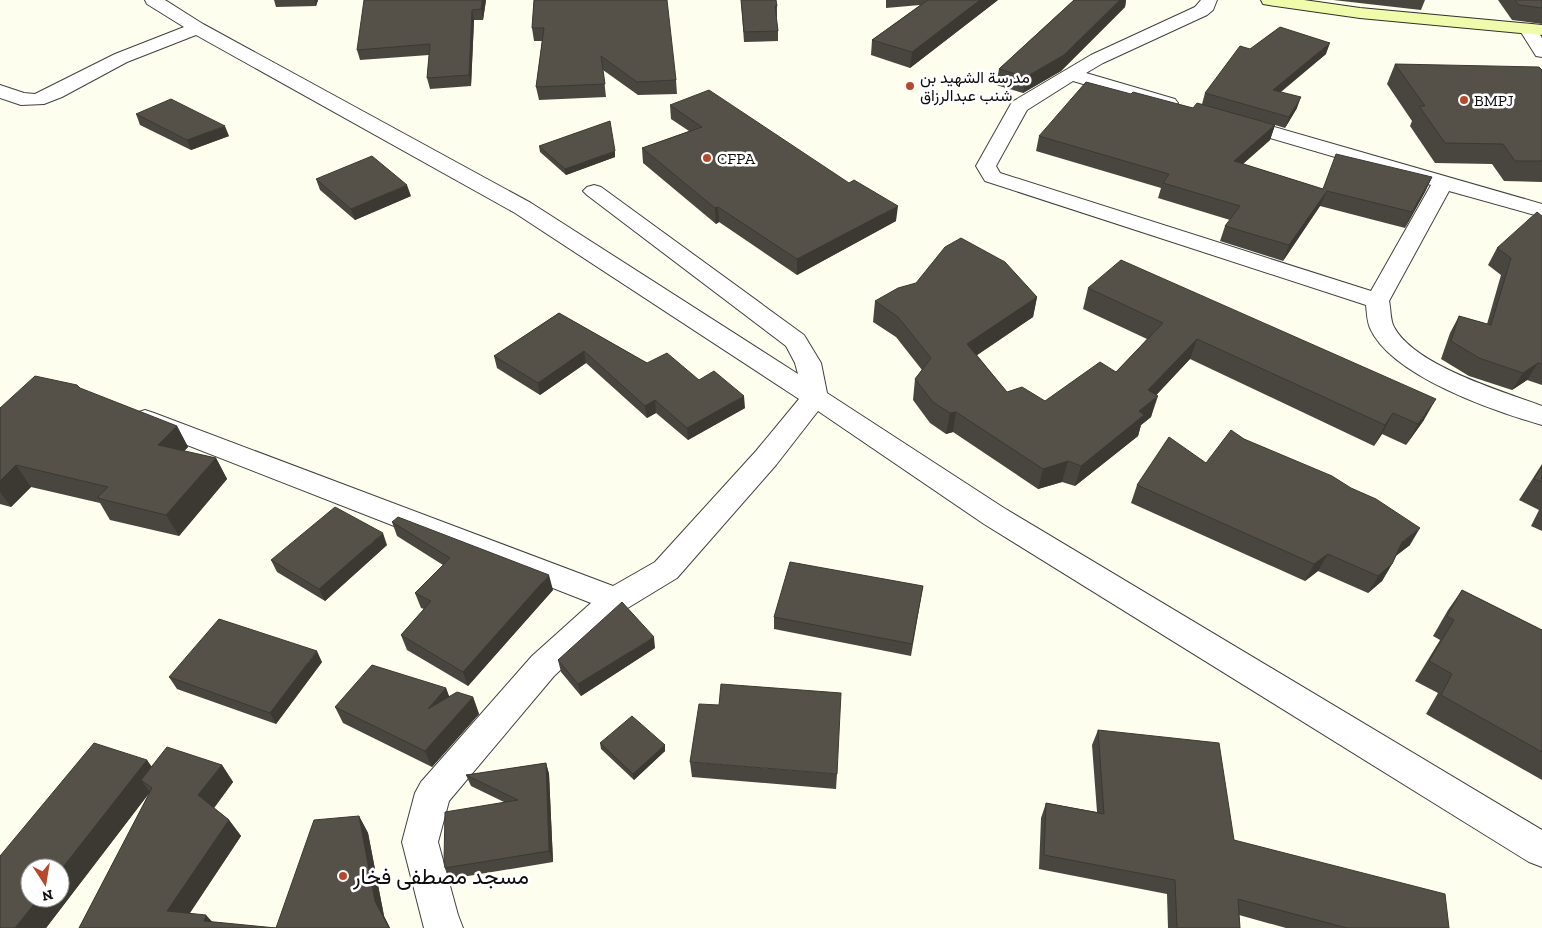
<svg xmlns="http://www.w3.org/2000/svg" width="1542" height="928" font-family="'Zilla Slab',Vazirmatn,serif">
<style>
.lines{fill:none;stroke-linecap:round;stroke-linejoin:round}
.minor-casing{stroke:#404040;stroke-width:2}
.secondary-casing{stroke:#2f2f2f;stroke-width:2}
.minor{fill:#fff;fill-rule:evenodd}
.secondary{fill:#f0fcaa;fill-rule:evenodd}
.wall{fill:#49463f}
.shaded-wall{fill:#3c3933}
.building{fill:#555149;stroke:#3c3933}
.poi-dot{fill:#b7482a;stroke:#fff;stroke-width:2}
.labels{text-anchor:middle;stroke-width:5;stroke-linejoin:round;paint-order:stroke}
.far-poi-label{font-size:16px;fill:#0d0d0d;stroke:#fff;text-anchor:start}
.near-poi-label{font-size:22px;fill:#0d0d0d;stroke:#fff;text-anchor:start}
</style>
<rect width="100%" height="100%" fill="#fdfeed"/>
<g class="lines">
<defs>
<g id="minor">
<path d="M145 0H165L203 24 531 203 798 374 795 363 786 346 587 195 583 191 587 187 594 185 601 187 804 335 821 363 827 393 1004 508 1542 830V867L1529 862 984 524 818 411 776 465 677 578 626 609 554 676 449 801 438 842 458 915 463 928H424L402 842 415 793 421 782 532 656 591 603 136 425 132 419 136 413 145 410 154 413 613 586 655 562 756 451 799 399 515 213 196 35 127 62 62 97 44 104 21 105 0 98V85L24 93 35 94 115 54 184 27 147 4Z"/>
<path d="M1201 0H1217L1213 10 1207 15 1103 63 1086 73 1175 99 1178 103 1175 107 1168 109 1161 107 1073 81 1027 110 996 166 1000 173 1371 291 1431 185 1229 126 1226 122 1229 118 1236 116 1243 118 1542 204V217L1449 191 1389 301C1391 309 1390 320 1394 327 1415 366 1502 391 1542 406V425C1494 411 1391 376 1370 328 1367 321 1367 313 1366 305L985 181 976 166 1012 102 1091 55 1195 7Z"/>
<path d="M1528 24 1534 25 1542 38V57L1536 56 1519 29 1522 25Z"/>
</g>
<path id="secondary" d="M1261 0H1304L1360 8 1542 25V35L1360 18 1269 5 1263 4Z"/>
</defs>
<use href="#minor" class="minor-casing"/>
<use href="#secondary" class="secondary-casing"/>
<use href="#minor" class="minor"/>
<use href="#secondary" class="secondary"/>
</g>
<g class="wall">
<path d="M274 0H318L316 6 276 7Z"/>
<path d="M486 0 483 20H474L471 86 430 89 427 78 429 55 360 60 357 50Z"/>
<path d="M534 0 676 80 677 94 638 95 603 70 606 97 539 100 536 87 542 41H534L532 28Z"/>
<path d="M741 0H776L777 6V17H776L778 31V41L744 42Z"/>
<path d="M886 0H998L910 68 871 55 872 40 920 5 886 8Z"/>
<path d="M1074 0H1126L1125 7 1061 71 1023 93 996 85 999 69Z"/>
<path d="M1333 0H1425L1421 10Z"/>
<path d="M1498 0H1542V24L1512 20Z"/>
<path d="M1250 49 1326 54 1281 92 1297 108 1285 128 1275 125 1270 140 1243 164 1323 189 1432 177 1425 192 1405 228 1320 206 1283 261 1220 241 1225 226 1230 220 1158 198 1161 188 1036 151 1039 136 1131 94 1193 108 1202 104 1205 93Z"/>
<path d="M1395 64 1542 70V182L1504 181 1492 164 1435 163 1410 126 1412 121 1387 84Z"/>
<path d="M670 105 896 221 797 275 719 222 716 224 643 163 642 148 689 131 671 119Z"/>
<path d="M136 114 229 136 191 150 140 125Z"/>
<path d="M539 146 615 157 566 175 540 152Z"/>
<path d="M316 179 411 196 355 220 320 190Z"/>
<path d="M1542 216V385L1527 380 1512 390 1469 376 1441 359 1450 333 1459 316 1487 324 1501 275 1488 265 1497 248Z"/>
<path d="M1088 288 1424 420 1406 445 1382 434 1374 446 1190 359 1156 395 1151 417 1141 425 1138 436 1075 486 1062 482 1038 489 953 432 946 434 930 423 913 400 915 379 922 370 896 337 873 322 875 301 1037 297 1033 317 977 355 1007 392 1045 401 1116 372 1147 339 1083 309Z"/>
<path d="M559 313 647 363 699 380 745 408 688 440 656 413 647 418 586 363 540 395 497 368 494 356Z"/>
<path d="M0 408 177 426 188 447 184 451 216 458 227 479 179 536 110 520 100 503 31 487 11 507 0 504Z"/>
<path d="M1244 439 1410 545 1396 556 1392 564 1382 581 1368 593 1318 571 1305 581 1131 503 1137 485 1206 463Z"/>
<path d="M1542 464V531L1531 526 1539 510 1519 500Z"/>
<path d="M392 522 553 590 468 686 407 650 401 635 424 609 421 608 415 593 443 565 397 536Z"/>
<path d="M387 545 325 601 277 572 271 560Z"/>
<path d="M923 586 911 656 774 629V617Z"/>
<path d="M1462 590 1542 630V780L1426 714 1438 693 1415 681 1440 640 1433 636 1448 610Z"/>
<path d="M655 648 581 696 561 672 558 660Z"/>
<path d="M322 662 276 724 177 689 169 677Z"/>
<path d="M446 688 449 696 473 697 479 714 432 767 343 723 335 707Z"/>
<path d="M1098 730 1234 840 1449 928H1286L1239 915 1240 928H1168L1167 894 1039 869 1041 818 1046 803 1097 812 1092 745Z"/>
<path d="M600 743 665 745V751L634 780 601 749Z"/>
<path d="M147 760 151 767 222 765 233 782 214 808 229 820 241 836 190 913 212 922 276 928 359 816 368 833 384 916 390 928H79L150 792 46 928H0Z"/>
<path d="M690 762 837 774 836 789 692 777Z"/>
<path d="M546 763 549 774 553 862 450 879 445 868 504 802 471 786 466 775Z"/>
</g>
<g class="shaded-wall">
<path d="M314 0H318L316 6Z"/>
<path d="M482 0H486L483 20 481 9Z"/>
<path d="M980 0H998L910 68 912 52Z"/>
<path d="M1120 0H1126L1125 7 1061 71 1023 93 1026 77Z"/>
<path d="M472 10 474 20 471 86 469 75Z"/>
<path d="M1330 43 1326 54 1269 101 1273 90Z"/>
<path d="M1301 97 1297 108 1285 128 1289 117Z"/>
<path d="M1275 125 1270 140 1229 176 1234 161Z"/>
<path d="M225 126 229 136 191 150 187 140Z"/>
<path d="M615 151V157L566 175 565 169Z"/>
<path d="M1432 177 1425 192 1405 228 1412 212Z"/>
<path d="M407 185 411 196 355 220 351 209Z"/>
<path d="M1327 191 1320 206 1283 261 1289 245Z"/>
<path d="M898 206 896 221 797 275V259Z"/>
<path d="M718 207 719 222 716 224 715 208Z"/>
<path d="M1037 297 1033 317 964 364 967 344Z"/>
<path d="M1197 339 1190 359 1148 404 1158 396 1151 417 1141 425 1138 436 1075 486 1081 466 1139 411 1148 390Z"/>
<path d="M584 351 586 363 540 395 538 383Z"/>
<path d="M1538 363 1527 380 1512 390 1523 373Z"/>
<path d="M744 396 745 408 688 440 687 428Z"/>
<path d="M1436 399 1424 420 1406 445 1418 424Z"/>
<path d="M655 400 656 413 647 418 645 406Z"/>
<path d="M956 412 953 432 946 434 950 413Z"/>
<path d="M1393 413 1382 434 1374 446 1385 425Z"/>
<path d="M177 426 188 447 170 467 158 445Z"/>
<path d="M216 458 227 479 179 536 166 515Z"/>
<path d="M1068 461 1062 482 1038 489 1043 469Z"/>
<path d="M16 465 31 487 11 507 0 492V481Z"/>
<path d="M1420 528 1410 545 1391 559 1402 542Z"/>
<path d="M383 533 387 545 325 601 319 589Z"/>
<path d="M1328 554 1318 571 1305 581 1314 564Z"/>
<path d="M1392 564 1382 581 1368 593 1378 576Z"/>
<path d="M549 575 553 590 468 686 463 672Z"/>
<path d="M654 637 655 648 581 696 578 684Z"/>
<path d="M317 651 322 662 276 724 270 713Z"/>
<path d="M446 688 452 705 428 709Z"/>
<path d="M473 697 479 714 432 767 425 751Z"/>
<path d="M665 745V751L634 780 633 774Z"/>
<path d="M147 760 160 778 141 780 150 792 46 928H15L39 898H60V871Z"/>
<path d="M546 763 549 774 553 862 549 851Z"/>
<path d="M222 765 233 782 211 812 198 795Z"/>
<path d="M359 816 368 833 384 916 390 928H389L375 901Z"/>
<path d="M229 820 241 836 181 926 167 911Z"/>
<path d="M206 915 218 928 204 921Z"/>
</g>
<g class="building">
<path d="M364 0H482L481 9 472 10 469 75 427 78 430 44 357 50Z"/>
<path d="M534 0H667L676 80 637 82 601 56 605 84 536 87 544 28H532Z"/>
<path d="M741 0H776L777 6H775L778 31 744 32Z"/>
<path d="M928 0H980L912 52 872 40Z"/>
<path d="M1074 0H1120L1064 55 1026 77 999 69Z"/>
<path d="M1515 0H1542V8L1519 5Z"/>
<path d="M1280 27 1330 43 1273 90 1301 97 1289 117 1205 93 1240 46 1250 49Z"/>
<path d="M1395 64 1539 67 1542 70V161H1515L1503 144 1445 143 1419 106H1425Z"/>
<path d="M1086 82 1131 94 1133 92 1193 108 1197 103 1275 125 1234 161 1323 189 1336 154 1432 177 1412 212 1327 191 1289 245 1225 226 1240 206 1163 183 1169 174 1039 136Z"/>
<path d="M709 90 849 183 854 180 898 206 797 259 718 207 715 208 642 148 702 127 670 105Z"/>
<path d="M171 99 225 126 187 140 136 114Z"/>
<path d="M610 121 615 151 565 169 539 146Z"/>
<path d="M372 156 407 185 351 209 316 179Z"/>
<path d="M1537 212 1542 216V364L1538 363 1523 373 1479 358 1451 341 1459 316 1491 325 1511 258 1497 248Z"/>
<path d="M961 238 1005 262 1037 297 967 344 1007 392 1022 387 1045 401 1100 362 1116 372 1163 323 1088 288 1121 260 1436 399 1418 424 1393 413 1385 425 1197 339 1148 390 1158 396 1139 411 1144 415 1081 466 1068 461 1043 469 956 412 950 413 933 402 915 379 931 358 898 317 875 301 898 288 916 283 945 247Z"/>
<path d="M559 313 647 363 667 353 699 380 714 371 744 396 687 428 655 400 645 406 584 351 538 383 494 356Z"/>
<path d="M35 376 77 385 80 388 177 426 158 445 216 458 166 515 97 498 108 487 16 465 0 481V408Z"/>
<path d="M1231 430 1244 439 1332 476 1351 488 1376 499 1420 528 1402 542 1392 564 1378 576 1328 554 1314 564 1137 485 1169 437 1206 463Z"/>
<path d="M1542 466V482L1534 479Z"/>
<path d="M335 507 383 533 319 589 271 560Z"/>
<path d="M398 517 549 575 463 672 401 635 431 601 415 593 450 558 392 522Z"/>
<path d="M790 562 923 586 912 644 774 617Z"/>
<path d="M1462 590 1542 630V752L1441 695 1452 674 1429 661 1454 620 1447 616Z"/>
<path d="M622 602 654 637 578 684 558 660Z"/>
<path d="M219 619 317 651 270 713 169 677Z"/>
<path d="M372 665 446 688 428 709 457 692 473 697 425 751 335 707Z"/>
<path d="M721 684 841 693 837 774 690 762 699 704 719 705Z"/>
<path d="M632 716 665 745 633 774 600 743Z"/>
<path d="M1098 730 1219 743 1234 840 1445 894 1449 928H1347L1238 899 1240 928H1177L1175 880 1044 855 1046 803 1104 814Z"/>
<path d="M94 743 147 760 60 871V868H30V898H39L15 928H0V856Z"/>
<path d="M167 747 222 765 198 795 229 820 167 911 206 915 204 921 276 928 314 820 359 816 375 901 389 928H79L152 788 141 780Z"/>
<path d="M546 763 549 851 445 868 444 862 445 812 518 800 466 775Z"/>
</g>
<g class="poi-dot">
<circle cx="910" cy="86" r="5"/>
<circle cx="1464" cy="100" r="5"/>
<circle cx="707" cy="158" r="5"/>
<circle cx="343" cy="876" r="5"/>
</g>
<g class="labels">
<g class="far-poi-label">
<text x="920" y="83">مدرسة الشهيد بن<tspan x="920" dy="18">شنب عبدالرزاق</tspan></text>
<text x="1474" y="106">BMPJ</text>
<text x="717" y="164">CFPA</text>
</g>
<g class="near-poi-label">
<text x="353" y="884">مسجد مصطفى فخار</text>
</g>
</g>
<g transform="translate(45 883) rotate(168)"><circle r="24" fill="#ffffff" stroke="#9e9e9e"/>
<path d="M0-4L9 19L0 12L-9 19Z" fill="#b7482a"/>
<text y="-8" font-size="14" font-weight="bold" text-anchor="middle" fill="#0d0d0d">N</text>
</g>
</svg>
